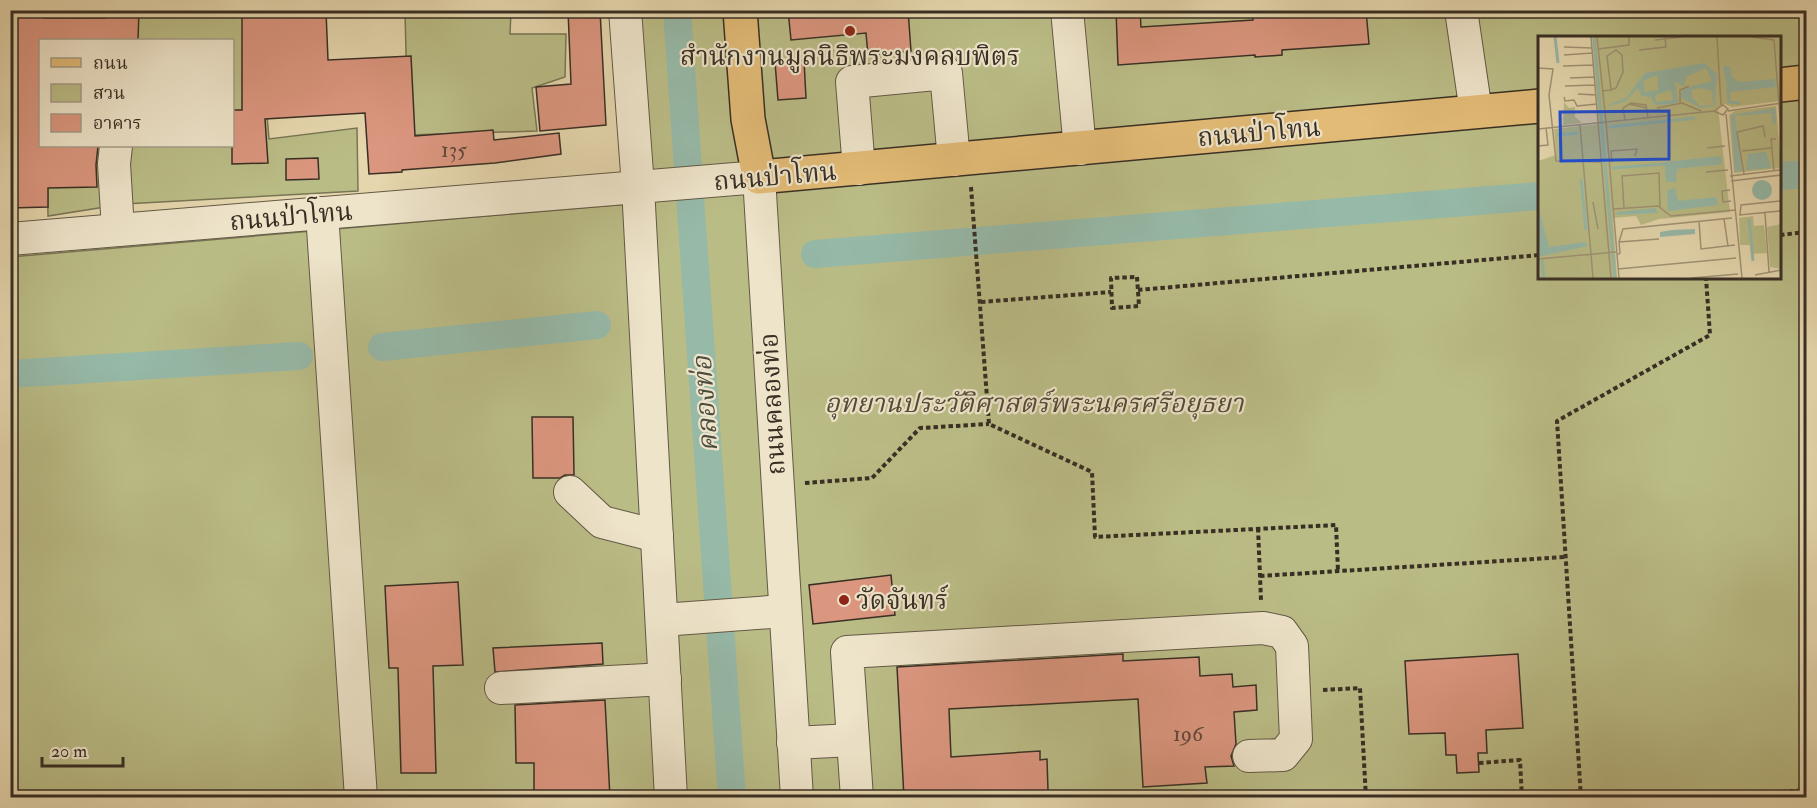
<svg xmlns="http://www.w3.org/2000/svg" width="1817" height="808" font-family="'IM FELL Double Pica','Noto Serif Thai',serif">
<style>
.green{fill:#babc86;stroke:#797655;stroke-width:1.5;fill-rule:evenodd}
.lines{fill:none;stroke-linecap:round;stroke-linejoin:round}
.canal{stroke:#96b9a8;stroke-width:28}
.building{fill:#db967f;stroke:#382f24;stroke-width:1.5}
.minor-casing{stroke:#635946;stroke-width:34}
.major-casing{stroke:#382f24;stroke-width:36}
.path{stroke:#382f24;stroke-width:4;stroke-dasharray:4.5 3;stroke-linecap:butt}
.minor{stroke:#eee4ca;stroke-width:32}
.major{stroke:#e2bb76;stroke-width:33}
.poi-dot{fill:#8f2418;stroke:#eee4ca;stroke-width:2}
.labels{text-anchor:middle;stroke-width:4.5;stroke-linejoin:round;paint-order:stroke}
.number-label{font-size:22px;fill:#61493b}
.poi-label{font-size:26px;fill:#382f24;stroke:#eee4ca}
.street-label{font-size:26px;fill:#382f24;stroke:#eee4ca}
.park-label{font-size:26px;font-style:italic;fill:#524b38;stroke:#eee4ca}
.water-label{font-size:27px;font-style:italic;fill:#4b4b3e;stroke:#eee4ca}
.inset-river{fill:none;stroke:#96b9a8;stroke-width:3}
.inset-road{fill:none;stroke:#a09376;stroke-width:1.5}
.view{fill:#1d4ed8;fill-opacity:0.15;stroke:#1d4ed8;stroke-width:3}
.inset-edge{fill:none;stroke:#382f24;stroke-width:3}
</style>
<rect width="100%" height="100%" fill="#e5d6ad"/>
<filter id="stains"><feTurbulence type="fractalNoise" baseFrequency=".00333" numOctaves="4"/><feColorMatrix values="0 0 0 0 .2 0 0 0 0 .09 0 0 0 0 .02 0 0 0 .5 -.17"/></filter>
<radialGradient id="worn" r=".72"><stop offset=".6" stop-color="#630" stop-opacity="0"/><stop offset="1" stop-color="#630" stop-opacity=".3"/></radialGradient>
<g class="green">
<path d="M44 11H247L242 81 265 92 269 139 357 128 358 191 124 204 48 216 47 146H232V40H45Z"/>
<path d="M405 11H511L510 34H566L565 77 532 88 537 131 408 135Z"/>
<path d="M639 11H1806V797H11L10 257 651 202ZM1540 38H1780V278H1540Z"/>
</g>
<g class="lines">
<g class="canal">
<path d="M677 10 732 798"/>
<path d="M1780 176 1806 174"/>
<path d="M815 254 1540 196"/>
<path d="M382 347 597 325"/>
<path d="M10 374 299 356"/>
</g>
</g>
<g class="building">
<path d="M10 10H44V18H105L106 10H139L138 40H40V146H98L96 165 97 187 48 188V207L10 208Z"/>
<path d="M568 10H600L606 125 540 131 536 87 571 84Z"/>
<path d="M788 10H908L911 51 868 55 866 33 791 40Z"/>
<path d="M1116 10H1140L1141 27 1253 20 1252 12 1279 11 1280 16 1366 10 1369 44 1282 50V55L1255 57V55L1118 65Z"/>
<path d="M326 11 328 60 411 56 415 136 493 130 494 140 559 133 561 154 495 163 402 170V172L369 174 365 113 265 119 268 163 232 164V110H242V15Z"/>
<path d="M804 60 806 98 778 100 775 62Z"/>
<path d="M318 158 319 179 286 180V159Z"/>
<path d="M532 417H573L574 475H565L560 478H533Z"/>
<path d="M891 575 895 615 813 624 809 585Z"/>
<path d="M458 582 463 665 433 666 436 773H401L398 668H389L385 586Z"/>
<path d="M602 643 603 664 495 672 493 648Z"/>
<path d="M1123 654V661L1199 657 1200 676 1232 674 1233 687 1256 685 1257 710 1234 712 1236 744 1231 756 1234 766 1205 767 1207 783 1143 787 1138 699 949 709 951 757 1040 751V760L1047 759 1048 791 1010 793 1011 798H904L897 667Z"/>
<path d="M1518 654 1523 728 1486 730 1487 753H1478L1479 772 1457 773 1456 755H1446L1445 733 1409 734 1405 661Z"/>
<path d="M605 700 610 798H534V763H516L515 705Z"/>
</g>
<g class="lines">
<defs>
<g id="minor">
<path d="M625 10 638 187 671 798"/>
<path d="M1067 10 1080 149"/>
<path d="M1461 10 1476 112"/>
<path d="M116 146 114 164 118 230"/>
<path d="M859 169 852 82 946 73 954 160"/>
<path d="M322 213 361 798"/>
<path d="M10 239 759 177 797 798"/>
<path d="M570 492 602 522 657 536"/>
<path d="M662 620 784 611"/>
<path d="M501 688 665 679"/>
<path d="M793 743 853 740"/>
<path d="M857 798 847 652 1263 628 1282 632 1292 646 1296 739 1283 755 1249 756"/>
</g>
<g id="major">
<path d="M740 10 748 119 759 177 1540 106"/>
<path d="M1780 85 1806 82"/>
</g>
</defs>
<use href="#minor" class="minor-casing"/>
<use href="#major" class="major-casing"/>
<g class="path">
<path d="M971 187 989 424 1092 472 1095 537 1336 525 1338 571"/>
<path d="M1780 235 1806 232"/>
<path d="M1137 277 1139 306 1112 308 1111 278Z"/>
<path d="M1138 290 1540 255"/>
<path d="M981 302 1111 292"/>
<path d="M805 483 872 478 920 428 989 424"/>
<path d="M1258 528 1261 600"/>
<path d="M1260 576 1565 557"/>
<path d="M1323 690 1360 688 1366 798"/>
<path d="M1479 763 1520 760 1522 798"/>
<path d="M1581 798 1557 421 1710 335 1706 278"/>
<path d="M1707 798 1806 790"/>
</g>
<use href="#minor" class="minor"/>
<use href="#major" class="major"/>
</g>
<g class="poi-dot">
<circle cx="850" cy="31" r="6"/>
<circle cx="844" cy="600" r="6"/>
</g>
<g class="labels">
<g class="number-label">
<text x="454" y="157">135</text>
<text x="1188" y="741">196</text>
</g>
<g class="poi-label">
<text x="850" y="65">สำนักงานมูลนิธิพระมงคลบพิตร</text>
<text x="856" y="609" text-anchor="start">วัดจันทร์</text>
</g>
<g class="street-label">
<text transform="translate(1259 132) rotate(-5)" y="9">ถนนป่าโทน</text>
<text transform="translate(775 176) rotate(-5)" y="9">ถนนป่าโทน</text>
<text transform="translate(291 216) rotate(-5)" y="9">ถนนป่าโทน</text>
<text transform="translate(772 404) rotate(-93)" y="9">ถนนคลองท่อ</text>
</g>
<g class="park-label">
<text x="1034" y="412">อุทยานประวัติศาสตร์พระนครศรีอยุธยา</text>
</g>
<g class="water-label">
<text transform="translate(705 404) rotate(-94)" y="9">คลองท่อ</text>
</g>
</g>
<g transform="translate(1538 36)">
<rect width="243" height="243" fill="#e5d6ad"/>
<path d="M54 1H243V65L194 71 187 68 180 72 192 176 121 183 103 189 98 180 75 182 79 242H0V125L18 119 16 93 61 88ZM26 66 31 72 37 71V81L44 87 25 89ZM238 70 243 132 196 137 191 79 197 75ZM215 180 216 190 226 189 229 217 213 218 212 209H202L201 182ZM243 188V233L232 231 229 191Z" fill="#babc86"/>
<path d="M166 27 179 38 176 70 163 72 143 62 144 53 174 45 168 32 148 41 146 51 137 45 140 66 135 68 117 69 113 61 104 60 100 52 86 66 66 71 88 62 107 37ZM120 39V54L107 56 105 45ZM162 52 174 55 175 69 162 70 154 61V54ZM133 54 135 64 118 66 117 59ZM185 30H192L194 41 201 46 237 43 238 51 190 56ZM237 72 238 88H235L233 77 197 80 204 135 197 136 193 79ZM228 116 233 132 208 134 210 118ZM183 120 184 128 139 133 138 146H128L127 126ZM214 154a10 10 0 1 1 20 0a10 10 0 1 1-20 0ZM137 152 140 165 178 161 180 169 130 175 129 154ZM0 170 11 211 47 206 50 210 0 221ZM118 172 119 177 79 179V176ZM134 194 157 193V198L122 201V196Z" fill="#96b9a8" fill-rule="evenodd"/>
<path class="inset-river" d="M17 1 20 27M56 1 77 242M190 52 191 66 202 67M71 91 157 82M19 99 40 97M74 132 129 128M43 143 48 194M211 183 215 225M4 224 6 242"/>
<path class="inset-road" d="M53 1 73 242M59 1 68 86 176 75 185 79 190 73 185 69 176 75M179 1 183 69M214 1 236 4 243 94M117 4 144 1M26 11 54 12M60 13 91 9V1M101 14 128 11 127 1M26 19 54 17M25 30 55 29M0 32 15 33 11 59 18 125 63 126M32 42 56 41M27 50 57 49M64 55 73 54 78 52 85 36 84 19 78 14 69 20 73 54M40 58 58 59M26 61 27 65 36 64 39 70 59 68M142 67V54L151 50M91 68 109 72M119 72 144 67 163 75M190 75 243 67M188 78 204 242M87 84 85 72 93 67 108 69 110 82M42 89 55 242M0 93 68 86 81 242M0 110 10 109 8 92M169 112 187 110M204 115 233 112M74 126 73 115 99 113 97 120M236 135 233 103H238M168 136 190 134M206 138 199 96 225 90 227 101M192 140 243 134M193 145 243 139M192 154 184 155 185 166 193 165M55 166 60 193M86 172 84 140 121 137 122 171M75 173 120 170 133 180 197 174M227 177 231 236M201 179 243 175M202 179 203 169 243 165M186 183 190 210M161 185 163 213 197 209M81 206 85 193 194 182M79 219 82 217 81 206 121 203M0 223 78 216M80 233 198 222M217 239 243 234M154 242 200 238"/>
<path class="view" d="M131 75V123L23 125 22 76Z"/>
<rect width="243" height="243" class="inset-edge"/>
</g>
<rect width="1817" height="808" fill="none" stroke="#e5d6ad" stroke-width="36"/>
<rect x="12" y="12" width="1793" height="784" fill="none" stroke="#382f24" stroke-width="3"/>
<rect x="18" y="18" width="1781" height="772" fill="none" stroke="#382f24" stroke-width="1.5"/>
<rect x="39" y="39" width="195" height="108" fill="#eee4ca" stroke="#a59c88" stroke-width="1.5"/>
<rect x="51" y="58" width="30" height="9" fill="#e2bb76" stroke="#a59c88" stroke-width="1.5"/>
<text x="93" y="69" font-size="18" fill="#382f24">ถนน</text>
<rect x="51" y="84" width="30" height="18" fill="#babc86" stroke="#a59c88" stroke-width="1.5"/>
<text x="93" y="99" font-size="18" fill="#382f24">สวน</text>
<rect x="51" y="114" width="30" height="18" fill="#db967f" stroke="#a59c88" stroke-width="1.5"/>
<text x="93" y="129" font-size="18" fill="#382f24">อาคาร</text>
<path d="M42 757v9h81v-9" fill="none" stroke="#382f24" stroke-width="3"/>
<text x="51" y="757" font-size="18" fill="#382f24" stroke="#eee4ca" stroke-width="4.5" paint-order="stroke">20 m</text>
<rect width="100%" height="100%" filter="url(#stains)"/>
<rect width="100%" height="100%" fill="url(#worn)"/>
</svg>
